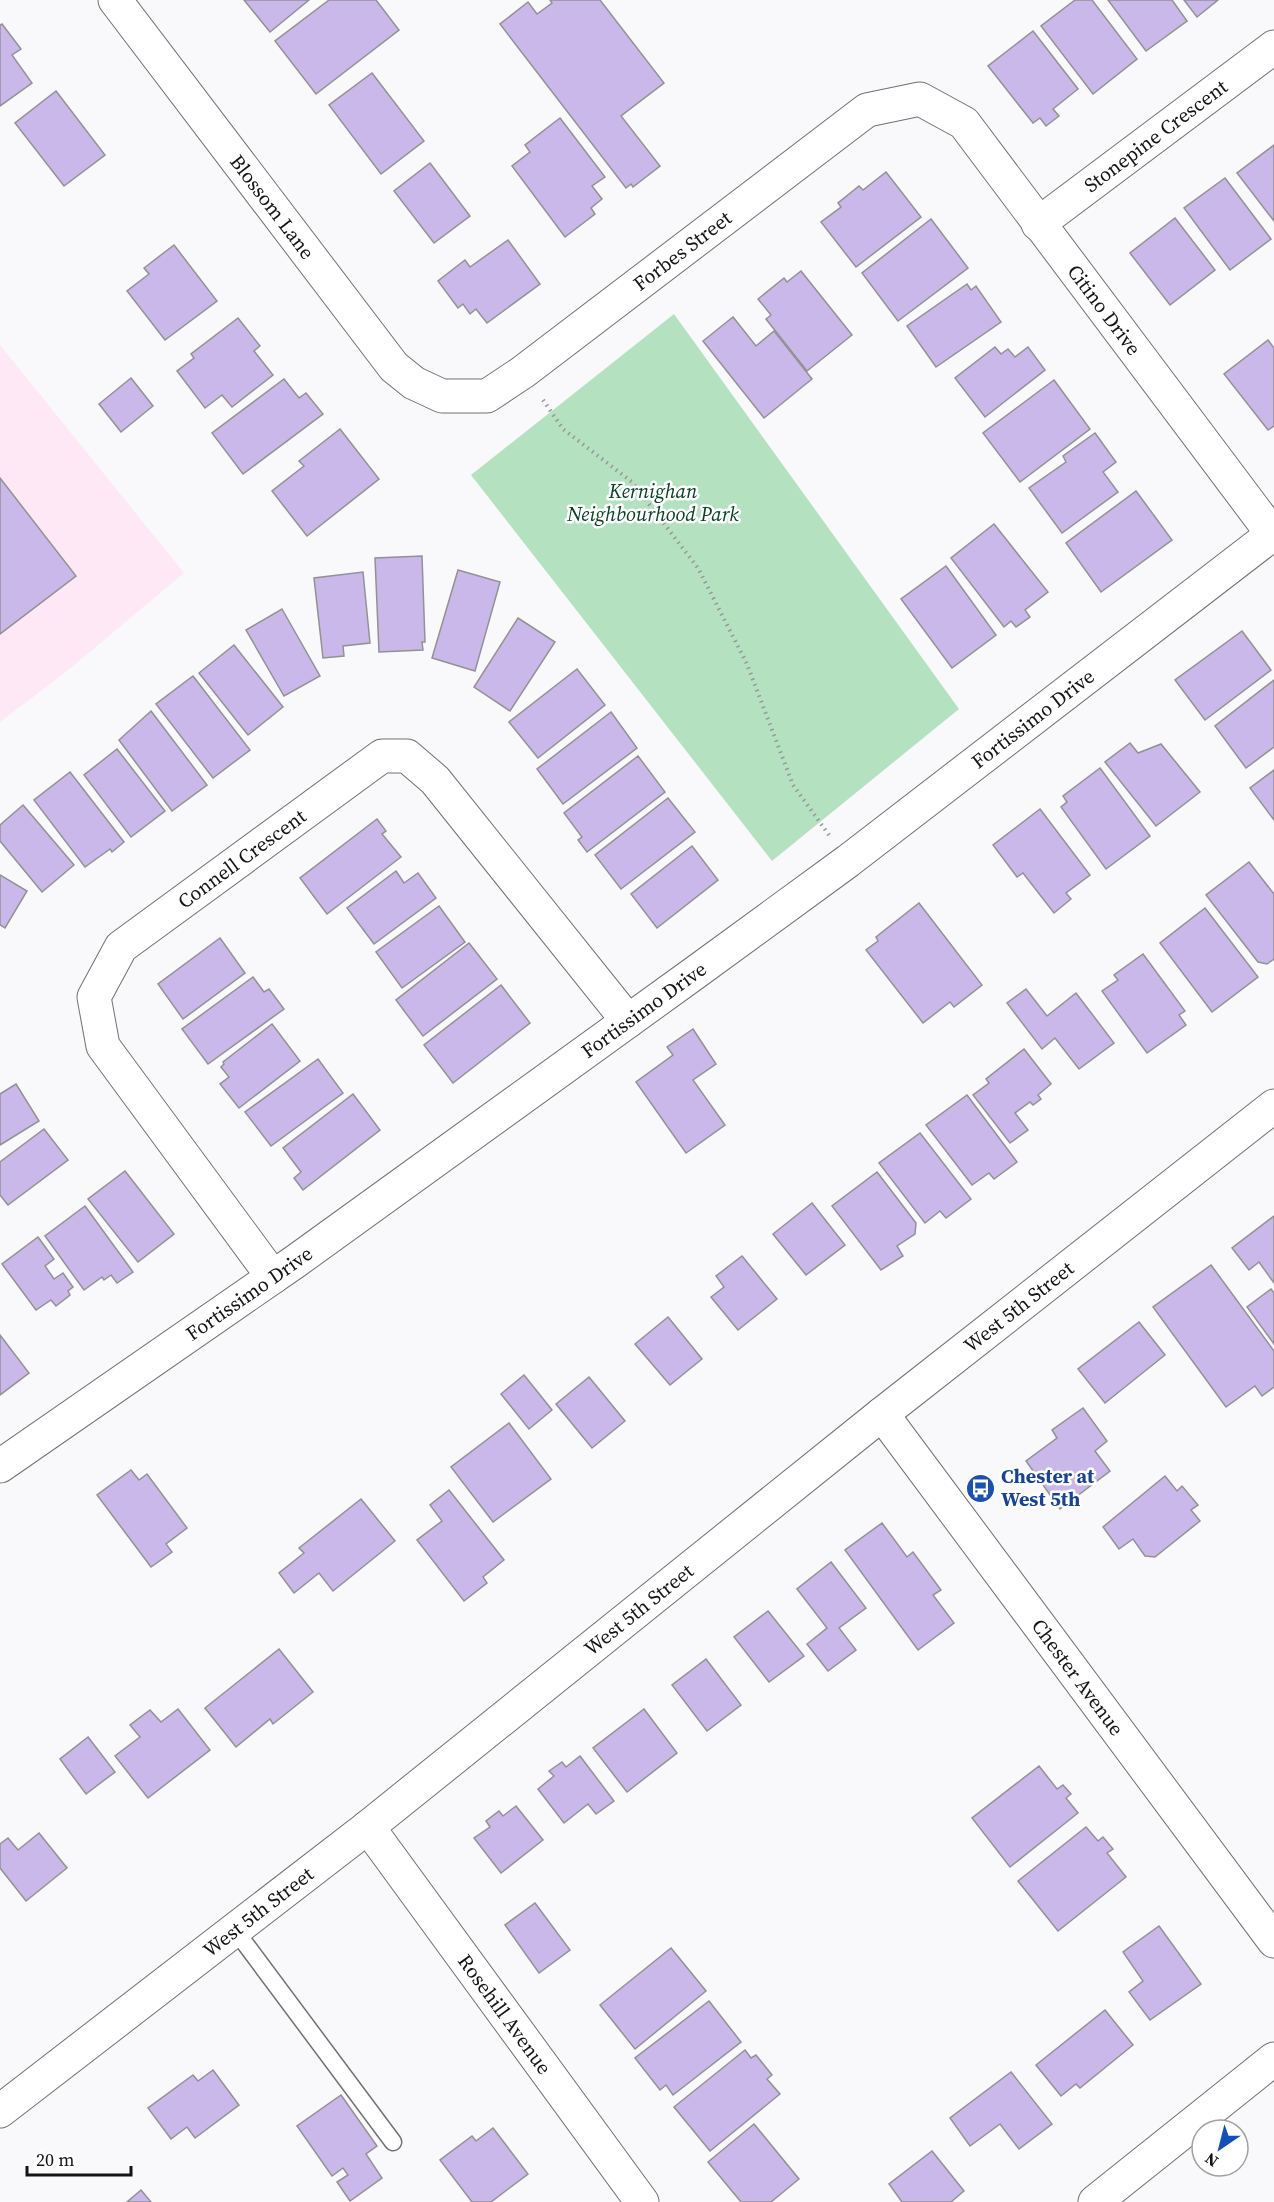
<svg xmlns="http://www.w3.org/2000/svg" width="1274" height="2202" font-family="'Source Serif 4',serif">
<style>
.commercial{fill:#fee8f6}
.green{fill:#b4e1c0}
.building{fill:#cbb8eb;stroke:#929193;stroke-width:1.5}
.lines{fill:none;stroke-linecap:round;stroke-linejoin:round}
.lane-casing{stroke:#717172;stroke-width:19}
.street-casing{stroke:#717172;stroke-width:35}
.secondary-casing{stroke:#717172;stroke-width:35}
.path{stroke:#979799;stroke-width:4;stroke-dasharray:1.5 4.5;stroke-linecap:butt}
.lane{stroke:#fff;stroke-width:16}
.street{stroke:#fff;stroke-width:33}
.secondary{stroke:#fff;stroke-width:33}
.labels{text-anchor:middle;stroke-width:5;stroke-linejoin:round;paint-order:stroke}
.street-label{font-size:20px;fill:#141415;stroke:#fff}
.park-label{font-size:20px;font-style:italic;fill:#044221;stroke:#fff}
.transit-label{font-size:20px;font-weight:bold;fill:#164399;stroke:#fff;text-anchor:start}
</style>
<rect width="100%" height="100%" fill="#f9f9fb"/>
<path class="commercial" d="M0 345 184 573 67 671 0 722Z"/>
<path class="green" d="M674 314 959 709 772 861 471 475Z"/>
<g class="building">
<path d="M244 0H309L270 32Z"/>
<path d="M329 0H376L399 30 316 94 275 41Z"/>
<path d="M550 0H600L664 83 621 116 660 166 633 187 631 184 626 188 500 24 528 2 537 14 552 3Z"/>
<path d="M1075 0H1092L1137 59 1093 94 1041 26Z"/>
<path d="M1108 0H1172L1187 21 1146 51Z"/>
<path d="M1184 0H1218L1197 17Z"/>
<path d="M2 24 21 49 12 55 32 83 0 106V25Z"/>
<path d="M1033 31 1078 89 1053 109 1059 116 1046 126 1040 118 1033 123 988 66Z"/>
<path d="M372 73 424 141 381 174 329 105Z"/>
<path d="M56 91 105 155 64 186 15 123Z"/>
<path d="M560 118 605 177 592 186 602 199 591 208 595 214 565 237 512 166 530 152 525 145Z"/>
<path d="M1274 145V221L1237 173Z"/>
<path d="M430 163 470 216 434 243 394 191Z"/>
<path d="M886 172 921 217 856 267 821 222 841 207 838 203 859 186 863 190Z"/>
<path d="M1225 178 1271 239 1230 270 1184 208Z"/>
<path d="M1175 218 1215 270 1170 305 1130 253Z"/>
<path d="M931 219 968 268 898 321 862 273Z"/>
<path d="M508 240 540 284 487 323 476 309 470 314 463 304 458 308 438 281 465 260 470 267Z"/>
<path d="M174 245 217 301 165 340 127 291 149 274 144 268Z"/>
<path d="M801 271 852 335 807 371 766 319 771 315 758 299 784 278 787 282Z"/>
<path d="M967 284 971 290 976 286 1001 322 936 367 907 326Z"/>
<path d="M733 317 756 346 774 331 812 379 764 418 703 341Z"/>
<path d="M238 318 260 346 254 351 273 375 232 407 222 395 205 408 177 371 194 358 191 354Z"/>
<path d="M1268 340 1274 348V426L1268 430 1224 374Z"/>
<path d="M995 347 1001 354 1008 349 1015 357 1028 347 1045 370 985 417 955 378Z"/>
<path d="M131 378 153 406 121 432 99 404Z"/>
<path d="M284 379 299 398 306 393 323 414 243 474 212 433Z"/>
<path d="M1054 380 1090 429 1020 482 983 433Z"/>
<path d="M340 429 379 479 307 536 272 491 304 466 299 461Z"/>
<path d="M1095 433 1116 462 1103 472 1118 492 1062 533 1029 488 1066 462 1063 456Z"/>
<path d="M0 478 76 576 0 634Z"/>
<path d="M1136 491 1172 540 1101 592 1066 543Z"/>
<path d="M994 524 1048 592 1025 610 1030 617 1016 627 1011 621 1004 627 951 558Z"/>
<path d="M422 556 425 642H422L423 650 379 652 375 558Z"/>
<path d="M946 566 996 635 952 668 901 599Z"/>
<path d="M458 570 500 582 475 671 432 658Z"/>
<path d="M363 572 370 643 343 646 344 656 323 658 314 578Z"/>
<path d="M282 609 320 676 284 696 246 630Z"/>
<path d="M518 618 555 642 510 711 474 687Z"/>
<path d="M1242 631 1271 670 1205 720 1175 680Z"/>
<path d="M234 645 283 707 248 735 199 673Z"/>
<path d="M577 669 605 705 538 758 509 722Z"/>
<path d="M193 676 250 750 213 778 156 704Z"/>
<path d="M1274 680V747L1246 768 1215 726Z"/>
<path d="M151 711 207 785 172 811 119 740Z"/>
<path d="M611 712 637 748 563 804 537 769Z"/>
<path d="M1130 743 1138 753 1161 744 1200 792 1156 826 1105 762Z"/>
<path d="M117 749 165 811 131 837 84 775Z"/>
<path d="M638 756 665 792 587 852 578 840 582 837 564 813Z"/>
<path d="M1100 768 1150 836 1106 869 1061 807 1067 802 1063 796Z"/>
<path d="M1274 770V820L1250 788Z"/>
<path d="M70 772 124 842 112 852 110 849 85 867 34 800Z"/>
<path d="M668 798 695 832 621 889 595 855Z"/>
<path d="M23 805 74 865 42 892 0 841V825Z"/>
<path d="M1040 809 1090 875 1066 893 1071 899 1054 913 1023 873 1017 877 993 845Z"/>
<path d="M377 819 386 831 382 834 401 857 327 914 300 878Z"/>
<path d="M692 846 718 880 657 928 631 894Z"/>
<path d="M1249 862 1274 894V959L1267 964 1258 962 1206 895Z"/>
<path d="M396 871 404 883 418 873 436 898 374 944 347 908Z"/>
<path d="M0 875 27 891 5 928 0 925Z"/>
<path d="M919 903 982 985 954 1007 950 1002 923 1023 866 950 878 941 876 937Z"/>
<path d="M439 906 465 942 402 988 376 952Z"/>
<path d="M1205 908 1258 977 1212 1012 1160 943Z"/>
<path d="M220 938 245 973 183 1019 158 984Z"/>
<path d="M469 943 497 979 423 1036 396 1000Z"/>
<path d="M1143 954 1185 1011 1179 1015 1186 1025 1147 1053 1102 991 1118 980 1114 975Z"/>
<path d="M253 977 264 992 269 989 284 1009 208 1064 182 1029Z"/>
<path d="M501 985 530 1023 453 1083 424 1045Z"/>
<path d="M1026 989 1047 1016 1076 993 1114 1043 1079 1069 1055 1038 1042 1049 1007 1003Z"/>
<path d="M272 1024 300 1061 239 1108 220 1084 229 1077 221 1067 224 1064 223 1062Z"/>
<path d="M693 1029 716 1064 693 1080 725 1125 686 1153 636 1082 673 1055 667 1047Z"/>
<path d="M1024 1049 1051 1084 1038 1095 1041 1099 1033 1105 1030 1102 1015 1113 1028 1130 1010 1143 973 1095 989 1083 986 1079Z"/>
<path d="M318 1059 343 1093 271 1146 245 1112Z"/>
<path d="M16 1084 39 1121 0 1145V1094Z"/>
<path d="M353 1094 380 1130 303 1190 294 1178 301 1172 283 1148Z"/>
<path d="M967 1095 1017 1162 994 1179 989 1173 972 1185 926 1125Z"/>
<path d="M44 1129 68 1160 8 1205 0 1195V1162Z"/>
<path d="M920 1133 971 1199 946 1218 940 1211 925 1223 879 1163Z"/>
<path d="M125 1171 174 1234 138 1262 88 1199Z"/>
<path d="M877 1172 916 1223 915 1234 897 1246 903 1256 881 1270 832 1206Z"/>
<path d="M812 1203 845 1245 806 1275 773 1234Z"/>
<path d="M85 1206 133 1272 117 1283 111 1275 104 1280 102 1277 84 1290 45 1236Z"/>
<path d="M1274 1216V1283L1259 1262 1249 1270 1232 1248Z"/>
<path d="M38 1237 54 1259 45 1266 54 1279 63 1273 73 1287 68 1291 70 1295 56 1306 51 1300 36 1310 2 1264Z"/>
<path d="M742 1256 777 1299 738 1330 711 1297 724 1287 716 1276Z"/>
<path d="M1211 1265 1274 1351V1387L1262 1396 1255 1386 1226 1407 1153 1307Z"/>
<path d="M1271 1289 1274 1293V1344L1247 1307Z"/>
<path d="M668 1317 702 1359 670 1385 635 1344Z"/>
<path d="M1139 1322 1165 1355 1105 1403 1078 1369Z"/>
<path d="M0 1335 29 1373 0 1395Z"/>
<path d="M524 1375 552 1410 529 1429 501 1394Z"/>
<path d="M589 1377 625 1421 592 1448 556 1404Z"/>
<path d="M1083 1408 1107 1441 1095 1451 1110 1471 1060 1509 1026 1461 1057 1438 1052 1430Z"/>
<path d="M509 1423 551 1479 493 1522 451 1467Z"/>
<path d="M131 1470 139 1480 147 1474 187 1528 166 1544 172 1552 151 1567 97 1495Z"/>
<path d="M1165 1476 1177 1491 1182 1486 1198 1505 1191 1510 1200 1521 1155 1557 1145 1556 1133 1539 1119 1549 1103 1527Z"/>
<path d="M449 1490 504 1560 483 1577 487 1583 464 1601 417 1540 442 1521 430 1505Z"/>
<path d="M361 1499 395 1541 333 1591 319 1573 294 1593 279 1573 304 1553 299 1548Z"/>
<path d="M882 1523 907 1557 913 1552 941 1590 933 1595 954 1623 918 1650 845 1550Z"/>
<path d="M831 1562 866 1608 839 1628 856 1650 828 1671 807 1644 827 1628 797 1589Z"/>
<path d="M768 1611 804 1656 769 1682 734 1637Z"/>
<path d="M279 1649 313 1692 273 1724 270 1719 236 1747 205 1708Z"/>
<path d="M706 1659 741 1705 707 1731 672 1685Z"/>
<path d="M178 1709 210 1750 148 1798 115 1756 140 1737 130 1725 150 1710 161 1722Z"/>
<path d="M644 1709 677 1753 627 1792 593 1748Z"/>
<path d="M88 1737 115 1772 86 1794 60 1759Z"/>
<path d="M580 1756 614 1801 596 1814 588 1804 564 1823 538 1789 554 1776 549 1771 562 1762 566 1767Z"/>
<path d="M1039 1766 1057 1789 1063 1785 1071 1794 1066 1798 1078 1813 1010 1867 972 1818Z"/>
<path d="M516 1806 543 1840 501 1873 474 1838 490 1827 486 1821 499 1811 503 1816Z"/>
<path d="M1086 1827 1098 1841 1103 1837 1113 1849 1107 1853 1126 1877 1058 1931 1018 1881Z"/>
<path d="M39 1833 67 1868 26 1901 0 1868V1844L8 1838 18 1850Z"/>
<path d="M535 1903 570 1950 539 1973 505 1925Z"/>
<path d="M1159 1926 1201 1984 1150 2020 1129 1992 1143 1981 1123 1952Z"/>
<path d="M671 1948 706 1991 635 2049 600 2005Z"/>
<path d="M709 2001 741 2042 673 2095 666 2085 660 2090 635 2058Z"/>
<path d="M1105 2010 1133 2045 1080 2088 1076 2084 1061 2096 1036 2065Z"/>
<path d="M745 2050 751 2058 756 2055 772 2075 767 2079 780 2094 710 2151 674 2107Z"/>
<path d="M213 2070 239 2105 195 2138 187 2127 171 2139 148 2108 193 2075 198 2081Z"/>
<path d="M1011 2072 1052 2124 1019 2149 1000 2124 970 2146 950 2118Z"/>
<path d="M341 2095 377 2146 366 2154 382 2178 350 2201 337 2182 348 2175 343 2168 332 2176 297 2126Z"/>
<path d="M754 2124 799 2179 771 2202H741L708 2162Z"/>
<path d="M493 2128 528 2174 491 2202H472L440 2160 472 2136 476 2141Z"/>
<path d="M932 2151 964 2191 951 2202H902L889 2184Z"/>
<path d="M141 2190 151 2202H127Z"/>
</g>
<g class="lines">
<defs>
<path id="lane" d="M235 1930 393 2142"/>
<g id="street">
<path id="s1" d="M115 0 394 367 414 383 442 396H487L523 372 867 110 920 99 964 123 1274 536"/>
<path id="s2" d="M1038 224 1274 47"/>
<path id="s3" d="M273 1277 103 1046 94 997 121 947 382 756H407L435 780 628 1021"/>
<path id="s4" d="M882 1414 1274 1941"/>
<path id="s5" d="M0 1466 296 1261 696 972 848 861 1274 533"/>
<path id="s6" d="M368 1827 642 2202"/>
<path d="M1095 2202 1274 2059"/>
</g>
<g id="secondary">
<path id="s7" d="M0 2111 368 1827 882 1414 1274 1106"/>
</g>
</defs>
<use href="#lane" class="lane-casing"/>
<use href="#street" class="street-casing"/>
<use href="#secondary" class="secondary-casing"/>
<path class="path" d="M543 400 563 429 632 482 698 568 747 664 793 785 829 835"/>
<use href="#lane" class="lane"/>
<use href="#street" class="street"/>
<use href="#secondary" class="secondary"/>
</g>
<defs>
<symbol id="bus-disc" viewBox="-11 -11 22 22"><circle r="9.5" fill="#1a4fb4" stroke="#fff"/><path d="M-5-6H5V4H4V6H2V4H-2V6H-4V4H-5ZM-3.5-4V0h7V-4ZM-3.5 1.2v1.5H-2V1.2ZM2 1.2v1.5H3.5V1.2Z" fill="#fff"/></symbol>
</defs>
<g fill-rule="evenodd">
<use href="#bus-disc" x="964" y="1472" width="33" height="33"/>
</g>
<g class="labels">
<g class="street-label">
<text dy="7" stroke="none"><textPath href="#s2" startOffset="147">Stonepine Crescent</textPath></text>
<text dy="7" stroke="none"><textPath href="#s1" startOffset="260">Blossom Lane</textPath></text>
<text dy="7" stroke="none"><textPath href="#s1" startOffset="806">Forbes Street</textPath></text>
<text dy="7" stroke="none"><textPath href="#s1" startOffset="1376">Citino Drive</textPath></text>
<text dy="7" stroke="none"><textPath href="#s5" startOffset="1275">Fortissimo Drive</textPath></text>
<text dy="7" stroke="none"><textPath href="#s3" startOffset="543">Connell Crescent</textPath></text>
<text dy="7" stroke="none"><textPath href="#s5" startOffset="789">Fortissimo Drive</textPath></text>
<text dy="7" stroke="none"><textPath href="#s5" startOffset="303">Fortissimo Drive</textPath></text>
<text dy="7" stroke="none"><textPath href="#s7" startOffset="1298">West 5th Street</textPath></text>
<text dy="7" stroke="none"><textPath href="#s7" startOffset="812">West 5th Street</textPath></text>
<text dy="7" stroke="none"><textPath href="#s4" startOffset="328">Chester Avenue</textPath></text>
<text dy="7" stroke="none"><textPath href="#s7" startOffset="326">West 5th Street</textPath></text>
<text dy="7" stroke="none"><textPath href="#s6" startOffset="232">Rosehill Avenue</textPath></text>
</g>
<g class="park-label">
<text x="653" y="498">Kernighan<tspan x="653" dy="23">Neighbourhood Park</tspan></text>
</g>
<g class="transit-label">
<text x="1001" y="1483">Chester at<tspan x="1001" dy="23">West 5th</tspan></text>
</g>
</g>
<g transform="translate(1220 2148) rotate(215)"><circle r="28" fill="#ffffff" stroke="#a1a1a1" stroke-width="1.5"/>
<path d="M0-4.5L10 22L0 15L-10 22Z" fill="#134fbb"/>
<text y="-9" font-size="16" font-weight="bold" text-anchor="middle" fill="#141415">N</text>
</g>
<path d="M27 2166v9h104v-9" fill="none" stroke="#141415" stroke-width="3"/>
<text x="36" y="2166" font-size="18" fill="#141415" stroke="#ffffff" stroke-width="4.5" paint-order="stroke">20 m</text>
</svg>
